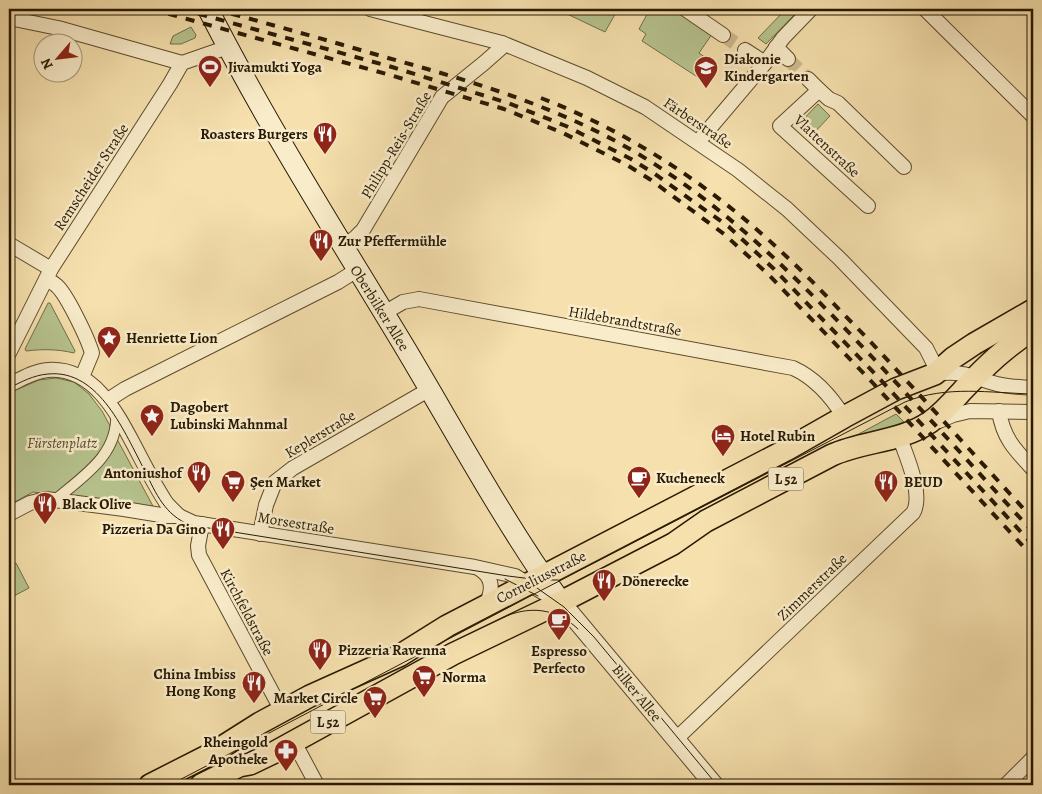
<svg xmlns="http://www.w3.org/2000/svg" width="1042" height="794" font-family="Alegreya,serif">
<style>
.green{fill:#b7c48f;stroke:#706e48}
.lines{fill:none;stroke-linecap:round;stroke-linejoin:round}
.minor-tunnel{stroke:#cdb98c;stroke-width:14;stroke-dasharray:14 7;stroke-linecap:butt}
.pedestrian-casing{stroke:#5c4b2d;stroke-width:12}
.minor-casing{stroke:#5c4b2d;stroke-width:16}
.tertiary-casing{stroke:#5c4b2d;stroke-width:20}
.secondary-casing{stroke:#281902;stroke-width:22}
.primary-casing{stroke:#281902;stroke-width:24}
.pedestrian{stroke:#f9ecca;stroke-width:10}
.minor{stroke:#f9ecca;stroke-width:14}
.tertiary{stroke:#f9ecca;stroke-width:18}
.secondary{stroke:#f9ecca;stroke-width:20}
.primary{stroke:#f6e1ae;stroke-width:21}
.tram{stroke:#281902;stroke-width:1}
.rail{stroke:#281902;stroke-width:4;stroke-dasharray:9 9;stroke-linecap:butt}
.labels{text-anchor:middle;stroke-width:5;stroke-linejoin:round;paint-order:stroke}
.shield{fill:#f9ecca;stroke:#67583e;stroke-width:1}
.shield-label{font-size:14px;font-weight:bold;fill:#281902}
.poi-label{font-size:15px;font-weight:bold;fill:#281902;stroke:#f9ecca;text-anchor:start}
.street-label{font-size:15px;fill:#281902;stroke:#f9ecca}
.park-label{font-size:15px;font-style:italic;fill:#534c2c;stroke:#f9ecca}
</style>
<rect width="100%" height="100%" fill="#f6e1ae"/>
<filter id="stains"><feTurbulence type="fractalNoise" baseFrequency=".004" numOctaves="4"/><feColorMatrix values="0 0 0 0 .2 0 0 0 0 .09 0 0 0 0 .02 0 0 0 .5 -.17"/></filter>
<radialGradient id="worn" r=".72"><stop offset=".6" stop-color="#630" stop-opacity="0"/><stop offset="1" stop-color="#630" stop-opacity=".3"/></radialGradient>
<g class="green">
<path d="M567 9 576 10 577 9H618L605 32 565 13Z"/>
<path d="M650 9H674L712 34 699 53 713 63 699 78 642 41 646 34 639 29Z"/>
<path d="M786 9H800L766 44 758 38Z"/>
<path d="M191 27 196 35 195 38 181 44H170L173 36Z"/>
<path d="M818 104 830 116 809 138 797 126Z"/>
<path d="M48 303H50L75 351 74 353C57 349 43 349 26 351L25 349Z"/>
<path d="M56 378 74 382 89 394 102 411 154 508 33 492 9 505V393L39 380Z"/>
<path d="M896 414 904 422 857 439 855 436Z"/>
<path d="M16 563 29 588 10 598 9 567Z"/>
</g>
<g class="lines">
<g class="minor-tunnel">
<path d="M723 35 745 50"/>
<path d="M788 59 808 79"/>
</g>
<defs>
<path id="pedestrian" d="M55 500C82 477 119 455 116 413"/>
<g id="minor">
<path d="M370 9 502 43 587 78 645 107 738 170 787 209 839 258 926 348 934 364 935 374C962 370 972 377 997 384 1009 387 1021 387 1033 388"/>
<path d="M685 9 723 35"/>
<path d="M925 9 1033 116"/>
<path d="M9 18 58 28 182 63"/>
<path d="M776 47 788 59"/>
<path d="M745 50 765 63"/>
<path d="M808 79 819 90 780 126 868 206"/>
<path d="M819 90 829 99 838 103 904 167"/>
<path d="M698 142 765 63 783 38 811 9"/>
<path d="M9 244 51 269"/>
<path d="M343 247 356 237 363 230 442 97 484 63 501 48 502 43"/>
<path d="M47 279C50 281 54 283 57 286 67 295 88 339 92 353L82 377"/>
<path d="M384 313 403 302 419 299 793 368C815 378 831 396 844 417"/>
<path d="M9 353 51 269 170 84 182 63 228 47"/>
<path d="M9 385C21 379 34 371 48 370 94 367 117 413 135 447 145 466 155 486 167 504L179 516"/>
<path d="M108 400 125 389 338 282 357 270"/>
<path d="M999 411C1003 438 1015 450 1033 469"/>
<path d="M939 421 953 415 970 411 1033 412"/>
<path d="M9 514 30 503 46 499 124 509 167 516H179L194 523 475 567 515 576 556 600"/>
<path d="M202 524 198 546 199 555 282 711"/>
<path d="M260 534 266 505 275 482 293 468 430 389"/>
<path d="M478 568C494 577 493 590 486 605"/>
<path d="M675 740 913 513C924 495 906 455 899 436"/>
<path d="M294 742 317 785"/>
<path d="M1006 785 1033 758"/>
</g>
<path id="tertiary" d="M561 602 714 785"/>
<path id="secondary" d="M208 9C268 127 339 238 407 351 457 435 504 522 561 602"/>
<g id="primary">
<path d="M150 785 211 754 260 723 310 696 399 656 447 626 786 450 844 417 896 389 935 374 953 358 974 344 1033 310"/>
<path d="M201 785 239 766 250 764 275 752 453 654 561 602 673 544 706 521 832 455C863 441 901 442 930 422 943 413 953 401 963 390 985 367 1006 346 1033 330"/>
</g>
</defs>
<use href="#pedestrian" class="pedestrian-casing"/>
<use href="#minor" class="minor-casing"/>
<use href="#tertiary" class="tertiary-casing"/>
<use href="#secondary" class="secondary-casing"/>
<use href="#primary" class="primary-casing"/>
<use href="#pedestrian" class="pedestrian"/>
<use href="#minor" class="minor"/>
<use href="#tertiary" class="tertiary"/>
<use href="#secondary" class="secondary"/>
<use href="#primary" class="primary"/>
<g class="tram">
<path d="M9 388C21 382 34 375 48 374 100 369 125 434 145 471 156 494 165 515 190 525L508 576 540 580H558"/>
<path d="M505 579 538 596"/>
<path d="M537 588 564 607 594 637 717 785"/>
<path d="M502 618C529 605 556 608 578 629"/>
<path d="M170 785 540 591 905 402C946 385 990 393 1033 394"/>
</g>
<g class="rail">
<path d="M151 9 390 75 504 109 563 133 627 165 651 180 724 234 769 275 871 381 1033 557"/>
<path d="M181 9 392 67 508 103 566 126 631 159 655 174 729 227 774 269 878 377 1033 545"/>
<path d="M214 9C273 25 330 41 388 58 475 82 562 108 640 155 724 206 789 270 856 340 916 403 974 468 1033 532"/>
<path d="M541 98C632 133 716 189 787 257 815 283 840 311 867 338 923 398 978 459 1033 519"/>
</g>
</g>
<defs>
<symbol id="stadium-pin" viewBox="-11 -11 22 30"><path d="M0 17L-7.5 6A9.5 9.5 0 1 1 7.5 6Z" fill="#8f2418" stroke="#f9ecca"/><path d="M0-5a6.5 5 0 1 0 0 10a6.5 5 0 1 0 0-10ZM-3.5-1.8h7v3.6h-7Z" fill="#fff"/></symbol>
<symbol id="school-pin" viewBox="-11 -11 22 30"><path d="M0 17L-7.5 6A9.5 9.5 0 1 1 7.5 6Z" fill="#8f2418" stroke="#f9ecca"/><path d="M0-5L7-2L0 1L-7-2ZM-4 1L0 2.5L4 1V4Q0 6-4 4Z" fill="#fff"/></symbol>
<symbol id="restaurant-pin" viewBox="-11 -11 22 30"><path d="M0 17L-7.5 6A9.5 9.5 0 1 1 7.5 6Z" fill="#8f2418" stroke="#f9ecca"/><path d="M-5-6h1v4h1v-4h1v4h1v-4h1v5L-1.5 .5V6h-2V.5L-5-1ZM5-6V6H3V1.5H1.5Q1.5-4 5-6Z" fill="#fff"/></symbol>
<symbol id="sight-pin" viewBox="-11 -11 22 30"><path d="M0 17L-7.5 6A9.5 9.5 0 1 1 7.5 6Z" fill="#8f2418" stroke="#f9ecca"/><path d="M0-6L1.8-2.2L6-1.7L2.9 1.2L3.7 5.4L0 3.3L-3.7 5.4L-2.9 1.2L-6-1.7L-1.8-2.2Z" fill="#fff"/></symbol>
<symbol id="hotel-pin" viewBox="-11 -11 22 30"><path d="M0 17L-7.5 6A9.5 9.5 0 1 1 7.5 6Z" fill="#8f2418" stroke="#f9ecca"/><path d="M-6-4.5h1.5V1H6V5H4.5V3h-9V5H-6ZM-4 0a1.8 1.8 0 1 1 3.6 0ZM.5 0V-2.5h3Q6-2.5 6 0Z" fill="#fff"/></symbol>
<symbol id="cafe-pin" viewBox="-11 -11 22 30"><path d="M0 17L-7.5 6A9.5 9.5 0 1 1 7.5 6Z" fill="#8f2418" stroke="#f9ecca"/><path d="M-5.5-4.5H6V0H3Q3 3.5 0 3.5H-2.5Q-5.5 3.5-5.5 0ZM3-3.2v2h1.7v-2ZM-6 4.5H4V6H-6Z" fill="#fff"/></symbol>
<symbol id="supermarket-pin" viewBox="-11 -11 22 30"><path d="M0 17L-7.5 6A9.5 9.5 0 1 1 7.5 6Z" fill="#8f2418" stroke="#f9ecca"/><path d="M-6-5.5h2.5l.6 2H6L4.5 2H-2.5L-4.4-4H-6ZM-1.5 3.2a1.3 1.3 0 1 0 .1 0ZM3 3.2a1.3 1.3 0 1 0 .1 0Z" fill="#fff"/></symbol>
<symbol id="pharmacy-pin" viewBox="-11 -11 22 30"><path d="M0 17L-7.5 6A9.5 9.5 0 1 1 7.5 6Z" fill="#8f2418" stroke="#f9ecca"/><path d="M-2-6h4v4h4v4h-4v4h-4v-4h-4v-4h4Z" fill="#fff"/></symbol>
</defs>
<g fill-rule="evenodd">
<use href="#stadium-pin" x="196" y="53" width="28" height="38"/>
<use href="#school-pin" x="692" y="54" width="28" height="38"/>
<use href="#restaurant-pin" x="311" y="120" width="28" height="38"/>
<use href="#restaurant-pin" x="307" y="227" width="28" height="38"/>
<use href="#sight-pin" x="95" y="324" width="28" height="38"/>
<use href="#sight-pin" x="138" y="402" width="28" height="38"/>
<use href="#hotel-pin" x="709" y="422" width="28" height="38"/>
<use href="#restaurant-pin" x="185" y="459" width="28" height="38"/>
<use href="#cafe-pin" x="625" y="464" width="28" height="38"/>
<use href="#supermarket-pin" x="219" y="468" width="28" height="38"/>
<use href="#restaurant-pin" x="872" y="468" width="28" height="38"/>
<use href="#restaurant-pin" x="31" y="490" width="28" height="38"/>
<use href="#restaurant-pin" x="209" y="515" width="28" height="38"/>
<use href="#restaurant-pin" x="590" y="567" width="28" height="38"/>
<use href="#cafe-pin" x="545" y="606" width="28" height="38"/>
<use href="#restaurant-pin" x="306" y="636" width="28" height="38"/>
<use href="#supermarket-pin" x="410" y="663" width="28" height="38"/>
<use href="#restaurant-pin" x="240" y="669" width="28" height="38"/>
<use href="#supermarket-pin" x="361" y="684" width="28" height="38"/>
<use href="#pharmacy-pin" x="272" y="737" width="28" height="38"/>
</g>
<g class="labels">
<g class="shield">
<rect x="768.5" y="467.5" width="35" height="23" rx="4"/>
<rect x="310.5" y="710.5" width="35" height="23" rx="4"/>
</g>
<g class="shield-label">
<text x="786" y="484">L 52</text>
<text x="328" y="727">L 52</text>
</g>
<g class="poi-label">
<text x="724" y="64">Diakonie<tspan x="724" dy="17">Kindergarten</tspan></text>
<text x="228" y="72">Jivamukti Yoga</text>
<text x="308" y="139" text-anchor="end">Roasters Burgers</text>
<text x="338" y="246">Zur Pfeffermühle</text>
<text x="126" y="343">Henriette Lion</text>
<text x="170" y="412">Dagobert<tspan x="170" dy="17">Lubinski Mahnmal</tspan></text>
<text x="740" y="441">Hotel Rubin</text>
<text x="182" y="478" text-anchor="end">Antoniushof</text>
<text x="656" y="483">Kucheneck</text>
<text x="250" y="487">Şen Market</text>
<text x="904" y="487">BEUD</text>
<text x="62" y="509">Black Olive</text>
<text x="206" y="534" text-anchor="end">Pizzeria Da Gino</text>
<text x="622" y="586">Dönerecke</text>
<text x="338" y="655">Pizzeria Ravenna</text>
<text x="559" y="656" text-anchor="middle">Espresso<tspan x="559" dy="17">Perfecto</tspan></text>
<text x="236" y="679" text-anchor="end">China Imbiss<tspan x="236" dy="17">Hong Kong</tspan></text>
<text x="442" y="682">Norma</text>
<text x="358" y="703" text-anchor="end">Market Circle</text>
<text x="268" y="747" text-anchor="end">Rheingold<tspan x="268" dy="17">Apotheke</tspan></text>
</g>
<g class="street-label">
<text transform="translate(698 123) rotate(34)" y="5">Färberstraße</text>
<text transform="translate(396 145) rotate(-59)" y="5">Philipp-Reis-Straße</text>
<text transform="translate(827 146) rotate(43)" y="5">Vlattenstraße</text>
<text transform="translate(91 177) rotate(-57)" y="5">Remscheider Straße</text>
<text transform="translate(380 308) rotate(58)" y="5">Oberbilker Allee</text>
<text transform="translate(625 321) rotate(10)" y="5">Hildebrandtstraße</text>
<text transform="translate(320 434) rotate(-31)" y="5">Keplerstraße</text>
<text transform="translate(296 523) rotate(9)" y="5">Morsestraße</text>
<text transform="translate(541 577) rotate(-27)" y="5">Corneliusstraße</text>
<text transform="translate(812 587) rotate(-44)" y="5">Zimmerstraße</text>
<text transform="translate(247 612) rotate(62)" y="5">Kirchfeldstraße</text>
<text transform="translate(637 693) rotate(51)" y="5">Bilker Allee</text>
</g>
<g class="park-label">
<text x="62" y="448">Fürstenplatz</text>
</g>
</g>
<rect width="1042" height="794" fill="none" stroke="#f6e1ae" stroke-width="30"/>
<rect x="10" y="10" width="1022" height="774" fill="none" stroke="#281902" stroke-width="2.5"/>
<rect x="15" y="15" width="1012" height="764" fill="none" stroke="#281902"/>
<g transform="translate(58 58) rotate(242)"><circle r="24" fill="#f9ecca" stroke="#a5987a"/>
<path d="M0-4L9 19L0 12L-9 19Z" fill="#8f2418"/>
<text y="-8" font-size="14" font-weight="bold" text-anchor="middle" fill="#281902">N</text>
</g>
<rect width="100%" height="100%" filter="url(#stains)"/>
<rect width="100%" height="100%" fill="url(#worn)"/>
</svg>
